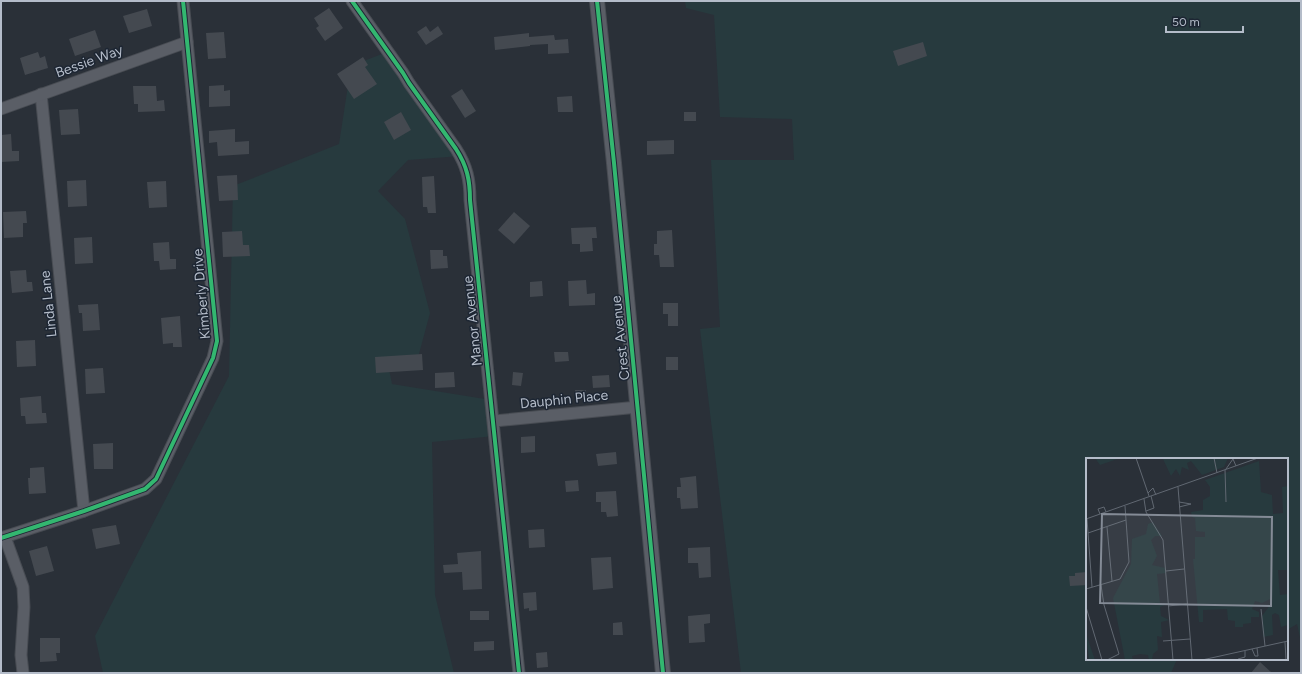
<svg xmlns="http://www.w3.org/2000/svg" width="1302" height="674" font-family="Figtree,sans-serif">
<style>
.green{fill:#273a3e}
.building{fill:#444950}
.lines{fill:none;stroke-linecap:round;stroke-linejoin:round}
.minor-casing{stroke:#484c53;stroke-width:13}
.tertiary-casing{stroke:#484c53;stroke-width:16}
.minor{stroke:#5a5e66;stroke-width:11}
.tertiary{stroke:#5a5e66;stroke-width:14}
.cycleway-casing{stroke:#1d2633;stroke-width:6}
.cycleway{stroke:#33b770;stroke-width:4}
.labels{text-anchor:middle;stroke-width:3;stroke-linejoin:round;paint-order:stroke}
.street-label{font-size:14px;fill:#b4bcc9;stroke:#1d2633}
.inset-road{fill:none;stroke:#616872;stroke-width:1}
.view{fill:#848b96;fill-opacity:0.15;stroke:#848b96;stroke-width:2}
.inset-edge{fill:none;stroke:#b4bcc9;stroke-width:2}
</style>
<rect width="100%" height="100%" fill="#2a3038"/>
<g class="green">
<path d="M685 1H1301V642L1297 624 1287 630V459H1087V659H1177L1171 673H741L700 329 720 327 711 160H794L792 119 720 117 714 15 686 8Z"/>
<path d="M392 50 461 156 408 160 378 191 405 219 430 313 416 365 389 369 392 384 491 400 495 436 432 442 435 595 454 673H103L95 636 229 376 233 186 339 144 351 66Z"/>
</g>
<g class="building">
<path d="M329 8 343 28 325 41 316 28 319 26 314 18Z"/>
<path d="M147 9 152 26 129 33 123 16Z"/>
<path d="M426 26 430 32 438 26 443 34 426 45 417 32Z"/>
<path d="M95 30 101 47 75 56 69 39Z"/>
<path d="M224 32 226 58 208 59 206 33Z"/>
<path d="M529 33V37L554 35 555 40 568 39 569 53 548 54V44L530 45V46L495 50 494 37Z"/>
<path d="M923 42 927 56 898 66 893 51Z"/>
<path d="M38 52 40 58 45 56 48 68 25 75 20 58Z"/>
<path d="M363 57 368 65 365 67 377 84 354 99 337 74Z"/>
<path d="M224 85V91L230 90V106L209 107V86Z"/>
<path d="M133 86H156L157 101 164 100 165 111 138 112V104H134Z"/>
<path d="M462 89 476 111 465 118 451 96Z"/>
<path d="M572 96 573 112H558L557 97Z"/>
<path d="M78 109 80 134 61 135 59 110Z"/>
<path d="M401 112 411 130 394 140 384 122Z"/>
<rect x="684" y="112" width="12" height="9"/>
<path d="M235 129V142L249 141V154L218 156 217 142 209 143V131Z"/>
<path d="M11 134 12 151H19V161L1 162V135Z"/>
<path d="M674 140V154L647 155V141Z"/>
<path d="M237 175 238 200 219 201 217 176Z"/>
<path d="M434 176 436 213H428L427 207H423L422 177Z"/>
<path d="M86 180 87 206 68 207 67 181Z"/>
<path d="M166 181 167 207 149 208 147 182Z"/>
<path d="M26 211 27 223H23V237L4 238 3 212Z"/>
<path d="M514 212 530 226 514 244 498 230Z"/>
<path d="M596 227 597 238H592L593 251 580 252V244H572L571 228Z"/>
<path d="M672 230 674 267H660L659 255H654V244H657V231Z"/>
<path d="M242 231 243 245H249L250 256 223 257 222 232Z"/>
<path d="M92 237 93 263 75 264 74 238Z"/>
<path d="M169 242 170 259H176V269L160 270 159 261H154L153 243Z"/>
<path d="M430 250H443V256H447L448 268 431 269Z"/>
<path d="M26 270 27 282H32L33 291 12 293 10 271Z"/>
<path d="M586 280 587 294 595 293V305L569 306 568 281Z"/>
<path d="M542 281 543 296 530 297V282Z"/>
<path d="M663 303H678V326H668V314H663Z"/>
<path d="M98 304 100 330 83 331 82 313H79L78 305Z"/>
<path d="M180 316 182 347H173V343L163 344 161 318Z"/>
<path d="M35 340 36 366 17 367 16 341Z"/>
<path d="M554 352H568L569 361 555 362Z"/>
<path d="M422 354 423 370 376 373 375 357Z"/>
<rect x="666" y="357" width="12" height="13"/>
<path d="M103 368 105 393 86 394 85 369Z"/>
<path d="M454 372 455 387 435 388V373Z"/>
<path d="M513 372 523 373 521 386 512 385Z"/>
<path d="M609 375 610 387 593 388 592 376Z"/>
<path d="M575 390H586V399L576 400Z"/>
<path d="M41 396 42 413H46L47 423 26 424 25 416H21L20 398Z"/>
<path d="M535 436V452L521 453V437Z"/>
<path d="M113 443V469H94L93 444Z"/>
<path d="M616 452 617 464 598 466 596 454Z"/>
<path d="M44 467 46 493 29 494 28 478H30V468Z"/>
<path d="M696 476 698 508 681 509 680 498H677V487H681L680 478Z"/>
<path d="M578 480 579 491 566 492 565 481Z"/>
<path d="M616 491 618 516 607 517 606 512H601V502H596V492Z"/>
<path d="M116 525 120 544 96 549 92 529Z"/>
<path d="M544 529 545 547 529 548 528 530Z"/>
<path d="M47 546 54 571 36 576 29 551Z"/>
<path d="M710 547 711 577 699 578 698 563H688V548Z"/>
<path d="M481 551 482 589 463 590 462 572 444 573 443 565 458 564 457 553Z"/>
<path d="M611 557 613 588 593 590 591 558Z"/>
<path d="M1087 572V585L1070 586 1069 576H1075V573Z"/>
<path d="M536 592 537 610 529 611V608L524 609 523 593Z"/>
<rect x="470" y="611" width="19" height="9"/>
<path d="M710 614V623L704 624 705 642 689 643 688 616Z"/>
<path d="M622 622 623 635H613V623Z"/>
<path d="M40 638H60V653H56L57 661 40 662Z"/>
<path d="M494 641V650L474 651V642Z"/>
<path d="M547 652 548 667 537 668 536 653Z"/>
<path d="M1260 662 1272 673H1251Z"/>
</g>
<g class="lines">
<defs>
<g id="minor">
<path d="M352 1 403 73 409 83 456 149C467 166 470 180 470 200L519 673"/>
<path d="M41 94 84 511"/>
<path d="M1 109 187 42"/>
<path d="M494 421 638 407"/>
<path d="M5 537 23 587 24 607 21 655 23 673"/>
<path d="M1 538 84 511 145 489 156 479 213 358 217 341 183 1"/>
</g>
<path id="tertiary" d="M597 1 614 163 663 673"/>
</defs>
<use href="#minor" class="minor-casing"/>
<use href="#tertiary" class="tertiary-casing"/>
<use href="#minor" class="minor"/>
<use href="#tertiary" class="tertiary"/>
<defs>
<g id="cycleway">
<path d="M352 1 403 73 409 83 456 149C467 166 470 180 470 200L519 673"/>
<path d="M597 1 614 163 663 673"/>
<path d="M1 538 84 511 145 489 156 479 213 358 217 341 183 1"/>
</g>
</defs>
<use href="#cycleway" class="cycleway-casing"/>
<use href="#cycleway" class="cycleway"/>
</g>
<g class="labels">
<g class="street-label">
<text transform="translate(89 61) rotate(-20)" y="5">Bessie Way</text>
<text transform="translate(201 294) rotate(-95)" y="5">Kimberly Drive</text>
<text transform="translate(48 304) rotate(-96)" y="5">Linda Lane</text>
<text transform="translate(472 321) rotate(-96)" y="5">Manor Avenue</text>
<text transform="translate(620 338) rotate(-96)" y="5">Crest Avenue</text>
<text transform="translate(564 399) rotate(-6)" y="5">Dauphin Place</text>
</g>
</g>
<g transform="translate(1086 458)">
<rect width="202" height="202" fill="#2a3038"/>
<path d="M9 0H34L14 7ZM142 0 138 9 116 17 105 3 101 5 103 12 96 9 94 18 90 11 85 18 77 1ZM173 3 175 34 186 37 187 56 197 55 196 29 202 28V112H192L194 137 202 136V167L195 169 193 157 189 155 186 157 187 177 177 179 176 158 185 146 184 141 176 145 169 143 166 151 173 154V159H165V165L157 166V169H149V163L142 162 141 151 117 152V164H113L107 101H109V79H119V74L110 73 109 60 106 59 105 54 117 52V42L124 38V29L119 22ZM67 64 76 78H69L65 82 71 98 66 107 79 110 80 115 71 116 74 146H81L74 149 75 158 83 162 75 164 76 179 71 178 72 192 67 196 66 202H63L62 197 54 196 46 198 47 202H39L27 140 45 106 46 81 60 76 62 66ZM0 176 9 202H3Z" fill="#273a3e"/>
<path class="inset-road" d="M50 0 63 38M128 0 131 15M140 11 147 1 150 8M139 12 140 44M92 29 106 202M62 35 67 30 70 37M58 41 60 54 77 82 87 202M93 44 105 46 93 49M60 53 68 50 65 38M14 56 12 51 18 49 20 54M0 61 172 0M1 61 6 129M21 69 26 123M2 75 40 62M80 113 98 111M15 127 18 147 33 196 21 202M0 131 34 121 43 104 39 48M82 148 101 146M0 149 16 202M175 151 179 188M77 183 104 181M199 184 200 202M166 191 169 198H172L171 190M152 201 159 199V193M116 202 202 183"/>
<path class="view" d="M16 56 186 59 185 148 14 145Z"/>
<rect width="202" height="202" class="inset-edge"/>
</g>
<rect width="1302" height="674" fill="none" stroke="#b4bcc9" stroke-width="4"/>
<path d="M1166 26v6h77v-6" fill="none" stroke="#b4bcc9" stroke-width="2"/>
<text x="1172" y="26" font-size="12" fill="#b4bcc9" stroke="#1d2633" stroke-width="3" paint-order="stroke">50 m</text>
</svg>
